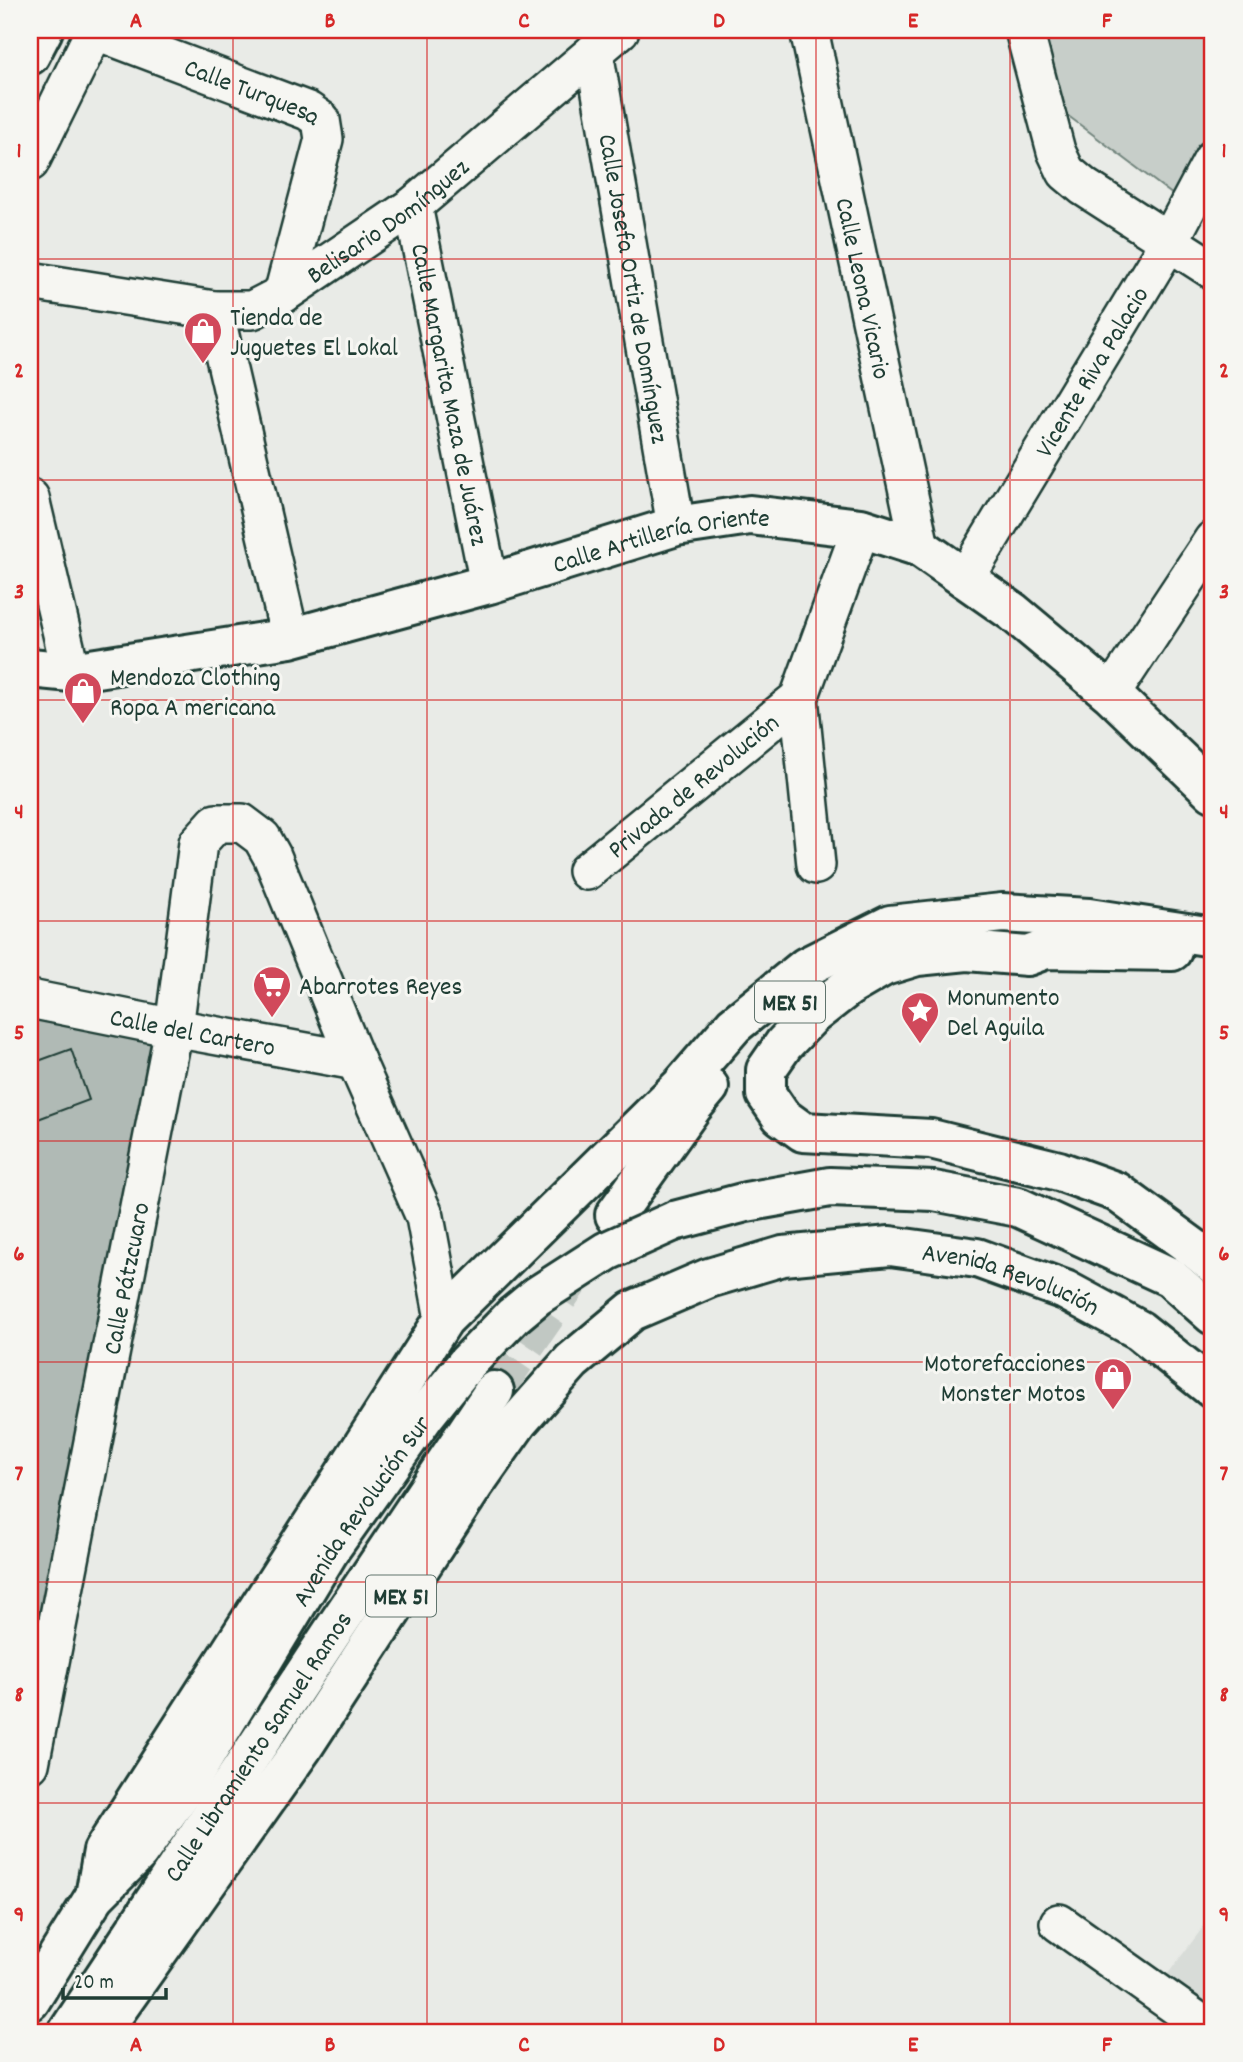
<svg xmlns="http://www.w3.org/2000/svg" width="1243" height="2062" font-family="Dekko,sans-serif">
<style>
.built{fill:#d8dcd8}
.green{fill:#c7cec9;stroke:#73867e;stroke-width:2}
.building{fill:#b0bab5;stroke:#1f3d34;stroke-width:2}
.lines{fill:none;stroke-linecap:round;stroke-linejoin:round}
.primary-tunnel{stroke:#c1c8c3;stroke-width:38;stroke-dasharray:38 19;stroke-linecap:butt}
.minor-casing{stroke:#1f3d34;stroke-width:42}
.tertiary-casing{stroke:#1f3d34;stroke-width:44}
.primary-casing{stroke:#1f3d34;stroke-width:44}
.minor{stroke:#f6f6f2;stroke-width:37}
.tertiary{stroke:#f6f6f2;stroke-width:38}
.primary{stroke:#f6f6f2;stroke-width:38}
.primary-bridge-casing{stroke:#1f3d34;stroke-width:44;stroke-linecap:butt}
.primary-bridge{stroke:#f6f6f2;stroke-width:38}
.grid{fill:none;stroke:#d62828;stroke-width:2;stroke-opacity:0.55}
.labels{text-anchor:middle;stroke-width:6;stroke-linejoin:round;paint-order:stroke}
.shield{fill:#f6f6f2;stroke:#60746d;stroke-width:2}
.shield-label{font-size:24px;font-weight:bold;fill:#1f3d34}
.street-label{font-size:26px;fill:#1f3d34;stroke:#f6f6f2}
.poi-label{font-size:26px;fill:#1f3d34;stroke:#f6f6f2;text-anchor:start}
.neatline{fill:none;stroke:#d62828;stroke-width:2.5}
.grid-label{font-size:23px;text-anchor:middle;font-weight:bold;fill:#d62828}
</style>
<rect width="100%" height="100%" fill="#e9ebe7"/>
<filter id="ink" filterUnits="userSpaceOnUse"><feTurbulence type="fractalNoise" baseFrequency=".0143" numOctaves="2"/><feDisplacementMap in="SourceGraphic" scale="14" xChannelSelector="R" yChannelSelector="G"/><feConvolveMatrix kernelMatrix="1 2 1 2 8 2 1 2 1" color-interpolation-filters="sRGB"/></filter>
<g filter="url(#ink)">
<path class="built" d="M1213 1914V2020L1161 1983Z"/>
<path class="green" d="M1041 30H1213V148L1181 201 1067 115Z"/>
<g class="building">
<path d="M30 1006 166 1031 30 1683Z"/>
<path d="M71 1049 89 1100 30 1122V1064Z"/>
</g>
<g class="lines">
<path class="primary-tunnel" d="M494 1391 580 1266"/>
<defs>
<g id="minor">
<path id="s1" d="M94 30 308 111 321 120 324 139 283 294"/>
<path id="s2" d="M809 30 920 547"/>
<path d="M1024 30 1056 151 1066 172 1084 187 1213 270"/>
<path id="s3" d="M594 52 676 526"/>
<path d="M30 162 95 30"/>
<path id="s4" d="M413 206 489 584"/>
<path id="s5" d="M30 281 214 310H252L283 294 413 206 620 30"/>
<path d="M214 310 290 638"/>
<path d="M30 498 71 672"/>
<path id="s6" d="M965 579 1169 242 1213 159"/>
<path d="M1111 694 1213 540"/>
<path d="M799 698 816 865"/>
<path id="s7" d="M587 871 799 698 861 528"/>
<path id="s8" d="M30 999 174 1028 356 1061"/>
<path id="s9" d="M30 1764 174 1028 198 843 216 823H242L262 838 272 856 356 1061 425 1217 444 1319"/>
<path d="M1059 1923 1213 2032"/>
</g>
<g id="tertiary">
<path d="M30 55 43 30"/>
<path id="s10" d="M30 668 71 672 290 638 489 584 676 526 750 515 861 528 920 547 1013 612 1111 694 1213 792"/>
</g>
<g id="primary">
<path d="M1172 951 1046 949 1027 956 967 951 917 956 884 966 848 987 811 1016 784 1044 766 1070V1094L781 1116 803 1132 931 1139 1059 1171 1117 1192 1199 1252 1213 1264"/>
<path d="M615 1215 693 1106 709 1087"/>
<path d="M674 1221 746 1202 830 1187 934 1191 1018 1207 1170 1277 1213 1315"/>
<path d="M95 1896 103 1851 444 1319 681 1086 734 1025 806 967 890 925 1002 913 1089 918 1213 937"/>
<path id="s11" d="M30 2001 95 1896 139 1852 189 1782 331 1548 426 1414 467 1363 513 1316"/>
<path id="s12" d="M68 2032 331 1634 494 1391"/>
<path id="s13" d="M101 2032 303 1747 475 1483 518 1422 572 1361 632 1311 709 1278 783 1256 890 1246 977 1258 1065 1290 1139 1330 1213 1389"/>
</g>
</defs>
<use href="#minor" class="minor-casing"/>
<use href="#tertiary" class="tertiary-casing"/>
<use href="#primary" class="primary-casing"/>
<use href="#minor" class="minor"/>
<use href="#tertiary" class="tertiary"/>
<use href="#primary" class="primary"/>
<defs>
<path id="primary-bridge" d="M513 1316 537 1296 607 1251 674 1221"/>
</defs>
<use href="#primary-bridge" class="primary-bridge-casing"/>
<use href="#primary-bridge" class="primary-bridge"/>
</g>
</g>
<path class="grid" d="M233 30V2032M427 30V2032M622 30V2032M816 30V2032M1010 30V2032M30 259H1213M30 480H1213M30 700H1213M30 921H1213M30 1141H1213M30 1362H1213M30 1582H1213M30 1803H1213"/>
<defs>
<symbol id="shop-pin" viewBox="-11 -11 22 30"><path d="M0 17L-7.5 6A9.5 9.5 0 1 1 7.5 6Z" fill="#d1495b" stroke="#f6f6f2"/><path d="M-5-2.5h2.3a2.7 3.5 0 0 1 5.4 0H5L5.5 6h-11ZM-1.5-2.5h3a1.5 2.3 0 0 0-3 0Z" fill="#fff"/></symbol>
<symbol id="supermarket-pin" viewBox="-11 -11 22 30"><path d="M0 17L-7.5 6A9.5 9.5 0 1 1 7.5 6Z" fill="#d1495b" stroke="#f6f6f2"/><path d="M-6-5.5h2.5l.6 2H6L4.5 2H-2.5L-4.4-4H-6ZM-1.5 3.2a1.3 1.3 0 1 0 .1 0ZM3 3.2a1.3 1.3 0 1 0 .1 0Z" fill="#fff"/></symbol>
<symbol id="sight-pin" viewBox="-11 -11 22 30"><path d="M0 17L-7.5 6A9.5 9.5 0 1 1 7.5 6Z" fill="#d1495b" stroke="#f6f6f2"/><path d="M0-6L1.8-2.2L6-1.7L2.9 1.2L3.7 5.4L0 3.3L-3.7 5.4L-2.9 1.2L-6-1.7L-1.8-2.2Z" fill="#fff"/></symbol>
</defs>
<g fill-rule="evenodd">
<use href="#shop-pin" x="181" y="309" width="44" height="60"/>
<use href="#shop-pin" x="61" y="669" width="44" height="60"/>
<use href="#supermarket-pin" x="250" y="963" width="44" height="60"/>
<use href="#sight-pin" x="898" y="989" width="44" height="60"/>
<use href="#shop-pin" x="1091" y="1355" width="44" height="60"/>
</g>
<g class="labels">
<g class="shield">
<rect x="755" y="981.5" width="70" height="41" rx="5"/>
<rect x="366" y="1575.5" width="70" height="41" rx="5"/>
</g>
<g class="shield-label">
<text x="790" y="1010">MEX 51</text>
<text x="401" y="1604">MEX 51</text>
</g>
<g class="street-label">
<text dy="9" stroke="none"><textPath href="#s1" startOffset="170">Calle Turquesa</textPath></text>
<text dy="9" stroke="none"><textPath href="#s5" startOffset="387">Belisario Domínguez</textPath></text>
<text dy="9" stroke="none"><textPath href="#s2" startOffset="264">Calle Leona Vicario</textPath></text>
<text dy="9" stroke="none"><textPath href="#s3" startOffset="240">Calle Josefa Ortiz de Domínguez</textPath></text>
<text dy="9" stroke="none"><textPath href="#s6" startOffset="243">Vicente Riva Palacio</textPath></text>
<text dy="9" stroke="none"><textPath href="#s4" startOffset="192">Calle Margarita Maza de Juárez</textPath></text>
<text dy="9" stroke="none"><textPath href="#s10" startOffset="648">Calle Artillería Oriente</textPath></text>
<text dy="9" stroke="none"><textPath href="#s7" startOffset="136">Privada de Revolución</textPath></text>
<text dy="9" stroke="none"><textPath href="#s8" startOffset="166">Calle del Cartero</textPath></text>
<text dy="9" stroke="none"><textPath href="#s9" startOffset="495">Calle Pátzcuaro</textPath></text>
<text dy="9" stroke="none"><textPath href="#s13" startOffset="1293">Avenida Revolución</textPath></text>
<text dy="9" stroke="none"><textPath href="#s11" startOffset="593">Avenida Revolución Sur</textPath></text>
<text dy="9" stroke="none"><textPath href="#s12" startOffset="343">Calle Libramiento Samuel Ramos</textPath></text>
</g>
<g class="poi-label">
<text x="230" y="325">Tienda de<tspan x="230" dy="30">Juguetes El Lokal</tspan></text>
<text x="110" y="685">Mendoza Clothing<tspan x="110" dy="30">Ropa A mericana</tspan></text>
<text x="299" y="994">Abarrotes Reyes</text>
<text x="947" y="1005">Monumento<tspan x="947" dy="30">Del Aguila</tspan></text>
<text x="1086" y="1371" text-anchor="end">Motorefacciones<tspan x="1086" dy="30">Monster Motos</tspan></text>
</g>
</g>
<rect width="1243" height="2062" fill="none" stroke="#f6f6f2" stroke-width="77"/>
<path d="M63 1988v10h103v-10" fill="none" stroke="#1f3d34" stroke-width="3.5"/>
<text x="74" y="1988" font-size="21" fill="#1f3d34" stroke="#f6f6f2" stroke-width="5" paint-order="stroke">20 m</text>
<rect x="38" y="38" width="1166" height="1986" class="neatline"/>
<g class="grid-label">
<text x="136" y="27">A</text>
<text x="330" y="27">B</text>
<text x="524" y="27">C</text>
<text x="719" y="27">D</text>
<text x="913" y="27">E</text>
<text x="1107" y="27">F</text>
<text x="19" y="157">1</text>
<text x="1224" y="157">1</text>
<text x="19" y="377">2</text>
<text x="1224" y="377">2</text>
<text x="19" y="598">3</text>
<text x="1224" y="598">3</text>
<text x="19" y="818">4</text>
<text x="1224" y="818">4</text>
<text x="19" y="1039">5</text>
<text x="1224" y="1039">5</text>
<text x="19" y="1260">6</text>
<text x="1224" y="1260">6</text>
<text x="19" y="1480">7</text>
<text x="1224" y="1480">7</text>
<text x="19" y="1701">8</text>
<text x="1224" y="1701">8</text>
<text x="19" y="1921">9</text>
<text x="1224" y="1921">9</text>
<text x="136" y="2051">A</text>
<text x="330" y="2051">B</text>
<text x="524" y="2051">C</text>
<text x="719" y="2051">D</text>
<text x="913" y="2051">E</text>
<text x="1107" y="2051">F</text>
</g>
</svg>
